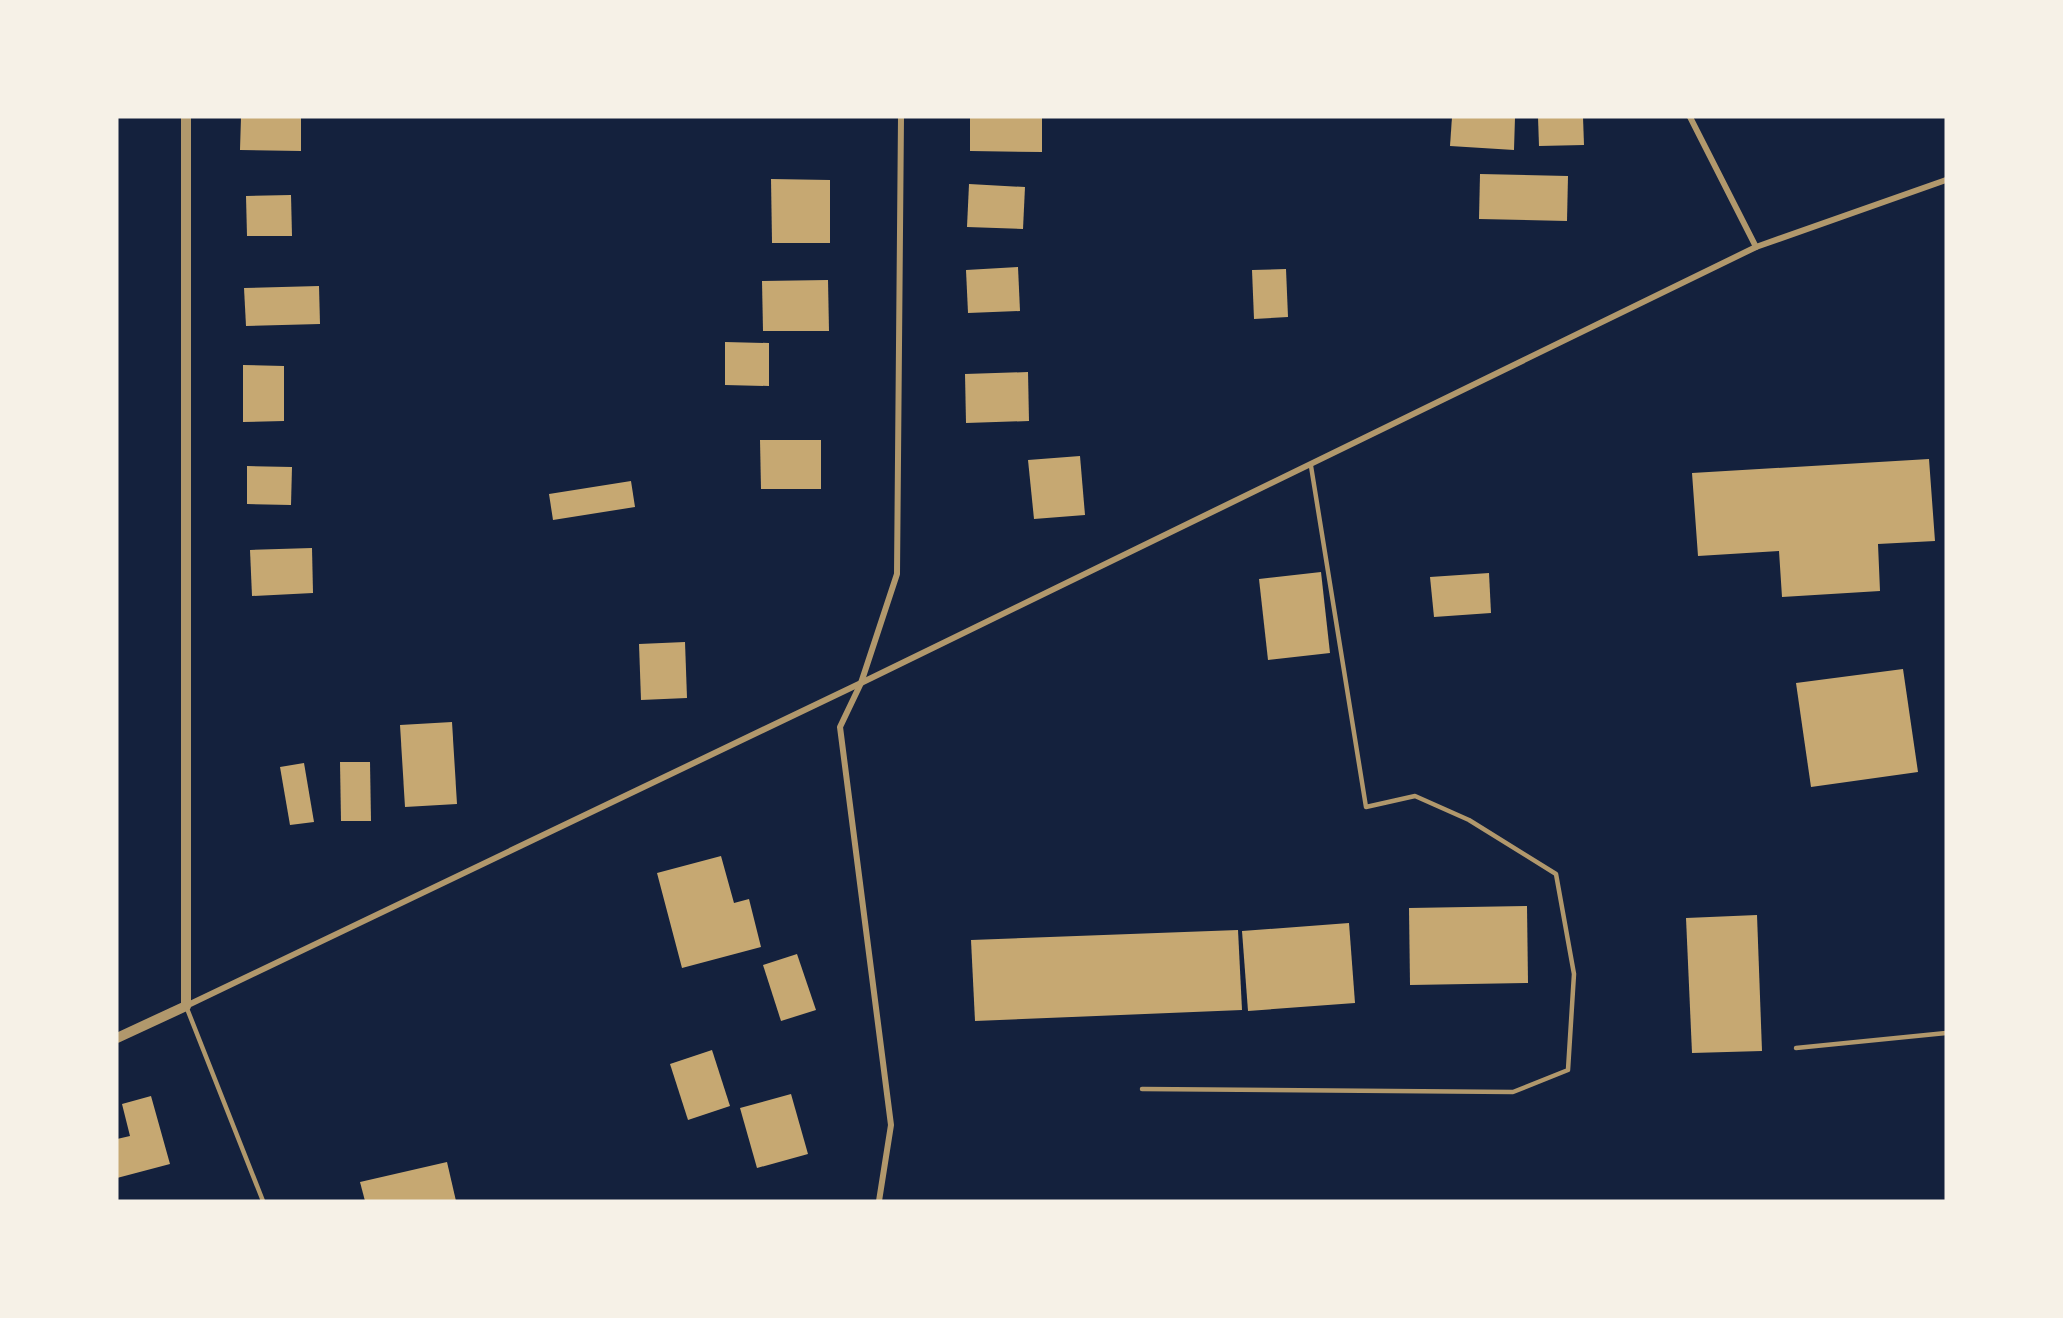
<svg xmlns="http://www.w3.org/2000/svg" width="2063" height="1318" font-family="'Alegreya Sans',sans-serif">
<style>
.building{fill:#c6a872}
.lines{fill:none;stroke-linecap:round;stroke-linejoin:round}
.service{stroke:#b1986c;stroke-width:4.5}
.minor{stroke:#b1986c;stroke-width:6}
.tertiary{stroke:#b1986c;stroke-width:10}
</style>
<rect width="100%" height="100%" fill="#14213d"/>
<g class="building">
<path d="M241 117H301V151L240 150Z"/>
<path d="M970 117H1042V152L970 151Z"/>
<path d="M1452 117H1515L1514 150 1450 146Z"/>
<path d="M1538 117H1583L1584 145 1539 146Z"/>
<path d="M1480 174 1568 176 1567 221 1479 219Z"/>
<path d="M771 179 830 180V243H772Z"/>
<path d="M969 184 1025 187 1023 229 967 227Z"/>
<path d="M291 195 292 236H247L246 196Z"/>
<path d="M1018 267 1020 311 968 313 966 270Z"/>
<path d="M1286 269 1288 317 1254 319 1252 270Z"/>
<path d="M828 280 829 331H763L762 281Z"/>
<path d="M319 286 320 324 246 326 244 288Z"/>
<path d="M725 342 769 343V386L725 385Z"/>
<path d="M243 365 284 366V421L243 422Z"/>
<path d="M1028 372 1029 421 966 423 965 374Z"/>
<path d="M760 440H821V489H761Z"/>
<path d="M1080 456 1085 515 1034 519 1028 460Z"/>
<path d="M1929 459 1935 541 1878 544 1880 591 1782 597 1779 551 1698 556 1692 473Z"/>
<path d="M247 466 292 467 291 505 247 504Z"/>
<path d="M631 481 635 507 553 520 549 494Z"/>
<path d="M312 548 313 593 252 596 250 550Z"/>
<path d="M1321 572 1330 653 1268 660 1259 579Z"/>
<path d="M1489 573 1491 613 1434 617 1430 577Z"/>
<path d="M685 642 687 698 641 700 639 644Z"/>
<path d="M1903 669 1918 772 1811 787 1796 683Z"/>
<path d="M452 722 457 804 405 807 400 725Z"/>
<path d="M340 762H370L371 821H341Z"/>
<path d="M304 763 314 822 290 825 280 767Z"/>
<path d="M721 856 734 903 749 899 761 947 682 968 657 873Z"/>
<path d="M1527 906 1528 983 1410 985 1409 908Z"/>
<path d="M1757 915 1762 1051 1692 1053 1686 918Z"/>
<path d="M1349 923 1355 1003 1248 1011 1242 931Z"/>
<path d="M1238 930 1242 1010 975 1021 971 940Z"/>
<path d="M797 954 816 1010 781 1021 763 965Z"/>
<path d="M712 1050 730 1106 688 1120 670 1064Z"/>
<path d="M791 1094 808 1154 757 1168 740 1108Z"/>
<path d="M151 1096 170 1164 117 1178V1139L130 1136 122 1104Z"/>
<path d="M447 1162 456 1201H365L360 1182Z"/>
</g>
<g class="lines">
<g class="service">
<path d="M186 1006 263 1201"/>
<path d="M1796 1048 1946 1033"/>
<path d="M1142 1089 1513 1092 1568 1070 1574 974 1556 874 1469 820 1415 796 1366 807 1311 466"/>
</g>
<g class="minor">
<path d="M1690 117 1756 247"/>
<path d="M186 1006 861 683 1756 247 1946 180"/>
<path d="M879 1201 891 1125 840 727 861 683 897 574 901 117"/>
</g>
<path class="tertiary" d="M117 1038 186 1006V117"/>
</g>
<rect width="2063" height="1318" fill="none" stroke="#f6f1e7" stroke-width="237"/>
</svg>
